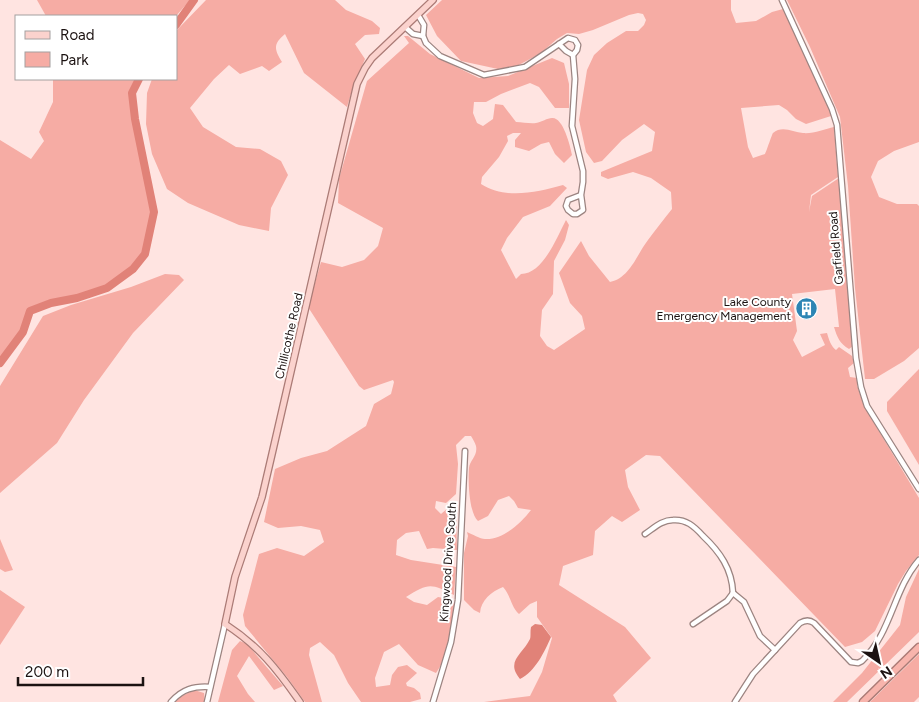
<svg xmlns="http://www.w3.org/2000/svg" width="919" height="702" font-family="Figtree,sans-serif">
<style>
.green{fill:#f6aca4}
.water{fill:#e18278}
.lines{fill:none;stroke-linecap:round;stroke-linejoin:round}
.river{stroke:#e18278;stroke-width:8}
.minor-casing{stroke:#9c8481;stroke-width:7}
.major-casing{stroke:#ab7b76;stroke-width:8}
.highway-casing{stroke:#ab7b76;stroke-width:9}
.minor{stroke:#fff;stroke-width:4.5}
.major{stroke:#fbd2cd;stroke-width:5.5}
.highway{stroke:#f8b4ac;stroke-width:6}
.labels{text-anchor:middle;stroke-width:4;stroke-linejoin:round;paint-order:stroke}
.street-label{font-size:12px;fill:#1b1211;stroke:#fff}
.poi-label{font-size:12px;fill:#1b1211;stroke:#fff;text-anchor:end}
</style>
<rect width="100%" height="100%" fill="#ffe4e1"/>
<g class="green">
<path d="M37 0H190L176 16H46Z"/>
<path d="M206 0H335L346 10 372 21 380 28 379 34 365 35 355 44 365 59 353 87 347 107 304 73 285 34C273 44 274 49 282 62L269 71 262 66 240 74 229 65 214 79 190 108 203 127 236 147 260 149 281 161 288 175 271 208 269 231 239 225 188 203 167 189 152 154 146 124 147 93 152 79H176V31Z"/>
<path d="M442 0H731V10L736 23 756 21 772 12 783 9 831 111V116L806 124 796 119 787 110 779 105 741 108 748 147 753 158 765 154C767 150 772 134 773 133 782 125 793 132 803 133 813 134 825 129 834 127L838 177 811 195 809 212 812 196 839 178 853 346 849 349C840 344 837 337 834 327H839L835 289 792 294 797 331 793 340 802 357 825 345 820 334 827 333C829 340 831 346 836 350L839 347 852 356 854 363 848 368 850 377 857 378V385L864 406 919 498V555L906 571 898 584 875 631 862 642 845 647 660 456 646 455 625 470 628 487 640 510 622 522 612 516 595 531 593 555 563 566 559 585 625 627 651 658 613 695 617 702H484L530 696 542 672 552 638 537 617V601L530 604 519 614C511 607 511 596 503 587 491 592 481 600 480 613L474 610 464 600V553L468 536 467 532C472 534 480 539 485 539 503 540 521 523 531 510L518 508 514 501 509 496 498 500 488 516 478 521C469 513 468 481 469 468 470 460 478 456 476 446 475 443 473 439 471 436H465L456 445 458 464 456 494 446 503 436 501 435 508 441 514 449 507 456 508 457 550 433 548 427 549 419 531 406 533 397 540 396 555 411 560 456 567 454 595C431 583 428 583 406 597L414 602 427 605 438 597 449 599 455 604C451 627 450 654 436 673L418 665 399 644 384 652 375 678 376 687 390 685 392 675 398 667 407 665 417 673 406 683 407 686 414 688 420 693 421 699 410 702H361L348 683 334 655 320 642 310 648 309 655 322 702H305L287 677 245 626 243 615 259 554 277 548 304 556 324 542 320 530 301 526 278 528 264 522 275 469 301 458 327 451 366 426 374 404 391 394 394 382 393 380 364 390 359 386 308 307 321 262 342 267 364 260 378 246 383 228 338 203 339 179 367 81 409 43 404 36H408L430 54 479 78 508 76 552 58 564 63 569 84V108H555L539 87 530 83 501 94 486 102H474L473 113 477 123 483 126 493 119 495 104 503 105 516 122C523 122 530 124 536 123 542 122 547 118 552 118 563 117 570 145 572 155L564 163 555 154 549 142 541 144 529 151 515 147V140L521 133H513L507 136 508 141 499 157 482 177 481 184C506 200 537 192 563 185L567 188 550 206 523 217 507 238 501 250 516 279 521 274C543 274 557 237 566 220L569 225 565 240 554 261 553 294 542 310 540 336 547 346 554 350 585 329 582 316 570 303 559 273 581 241 589 256 610 282C630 278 637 254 648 240 656 229 664 219 672 209L671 192 651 178 633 172 608 179 601 176V172L652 151 655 132 644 124 622 140 602 161 594 163 586 152 579 120 587 70 594 55 607 43 626 31H638L644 25 646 20 643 14 638 13 629 15 593 30 579 34 567 33 557 39 541 53 517 66 498 69 461 61 437 36 426 15Z"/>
<path d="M787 0H919V142L894 151 878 161 871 177 879 197 897 204H917L919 206V348L904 361 874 379H865L855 288 848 186 840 117 810 47Z"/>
<path d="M53 79H139L132 93 135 119 154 212 145 254 133 269 107 288 77 298 51 303 30 311 23 332 0 363V140L31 159 44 141 39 132 53 102Z"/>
<path d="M165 274 179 275 184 280 133 333 84 400 57 443 0 493V386L43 316 71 305 131 287Z"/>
<path d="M919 369V465L887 411V402Z"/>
<path d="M0 539 13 570 5 572 0 569Z"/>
<path d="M919 569V632L847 702H833L862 673 900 625 906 597Z"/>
<path d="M0 590 25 607 0 645Z"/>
<path d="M240 641 247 644 283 686 274 690 249 656 237 676 248 694 255 702H218L232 650Z"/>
<path d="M919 654V697L914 702H870Z"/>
<path d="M194 690 204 693 205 702H175L180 697Z"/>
</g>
<path class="water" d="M535 624 542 625 551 637C545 651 535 672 520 679 505 661 523 654 530 639 531 636 530 631 531 627Z"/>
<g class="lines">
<g class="river">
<path d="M176 25 194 0"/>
<path d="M0 363 23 332 30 311 51 303 77 298 107 288 133 269 145 254 154 212 135 119 132 93 139 79"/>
</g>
<defs>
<g id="minor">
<path d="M782 0 832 109 837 125 856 358 861 387 867 406 919 489"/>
<path d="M418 15 424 25 423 36 426 43 440 56 484 75 525 67 568 38 575 40 578 45 577 50 573 55 575 79 572 126 583 171V182L581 195 583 210 577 214H573L568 210 566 206 568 200 581 195"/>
<path d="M405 27 413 34 423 36"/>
<path d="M559 44 566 51 573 55"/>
<path d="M645 534C654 528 662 520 673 520 686 519 694 526 703 536 720 552 732 569 733 593"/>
<path d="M733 593 744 602 760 636 775 650"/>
<path d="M693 624 727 601 733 593"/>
<path d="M171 702C182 689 194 686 210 687"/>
<path d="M207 702 225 624"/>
<path d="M433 702 451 642 458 600 465 451"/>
<path d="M735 702 753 674 800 623C805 620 810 620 814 623L851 662 858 663 862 661C892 632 893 590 919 560"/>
</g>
<path id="major" d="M300 702C277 669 259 646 225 624L235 577 262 497 272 454 357 84 365 68 372 58 433 0"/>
<path id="highway" d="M863 702 919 647"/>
</defs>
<use href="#minor" class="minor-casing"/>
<use href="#major" class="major-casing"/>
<use href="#highway" class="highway-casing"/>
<use href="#minor" class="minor"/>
<use href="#major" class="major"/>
<use href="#highway" class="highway"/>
</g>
<defs>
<symbol id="building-disc" viewBox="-11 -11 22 22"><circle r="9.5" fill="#2d85b4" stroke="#fff"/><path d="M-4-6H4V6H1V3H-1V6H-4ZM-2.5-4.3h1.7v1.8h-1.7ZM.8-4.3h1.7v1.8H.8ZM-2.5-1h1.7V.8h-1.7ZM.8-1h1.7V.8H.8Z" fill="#fff"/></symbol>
</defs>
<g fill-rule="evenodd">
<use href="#building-disc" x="794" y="296" width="25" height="25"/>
</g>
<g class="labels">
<g class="street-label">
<text transform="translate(836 248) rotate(-95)" y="4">Garfield Road</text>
<text transform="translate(289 336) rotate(-77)" y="4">Chillicothe Road</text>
<text transform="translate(448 562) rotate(-86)" y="4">Kingwood Drive South</text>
</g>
<g class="poi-label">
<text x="791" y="306">Lake County<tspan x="791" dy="14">Emergency Management</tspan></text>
</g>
</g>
<rect x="15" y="15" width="162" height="65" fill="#ffffff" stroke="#a4a0a0"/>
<rect x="25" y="31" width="25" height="8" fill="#fbd2cd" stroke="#a4a0a0"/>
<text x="60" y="40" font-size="15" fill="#1b1211">Road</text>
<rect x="25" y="52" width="25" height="15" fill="#f6aca4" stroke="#a4a0a0"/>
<text x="60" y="65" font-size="15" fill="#1b1211">Park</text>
<g transform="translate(879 662) rotate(146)" stroke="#ffffff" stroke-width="4" paint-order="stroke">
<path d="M0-4L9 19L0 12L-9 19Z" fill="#1b1211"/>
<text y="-8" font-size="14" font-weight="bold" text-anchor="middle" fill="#1b1211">N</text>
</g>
<path d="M18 677v8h125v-8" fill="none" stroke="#1b1211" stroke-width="2.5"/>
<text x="25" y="677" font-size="15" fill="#1b1211" stroke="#ffffff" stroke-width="4" paint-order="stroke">200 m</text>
</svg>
